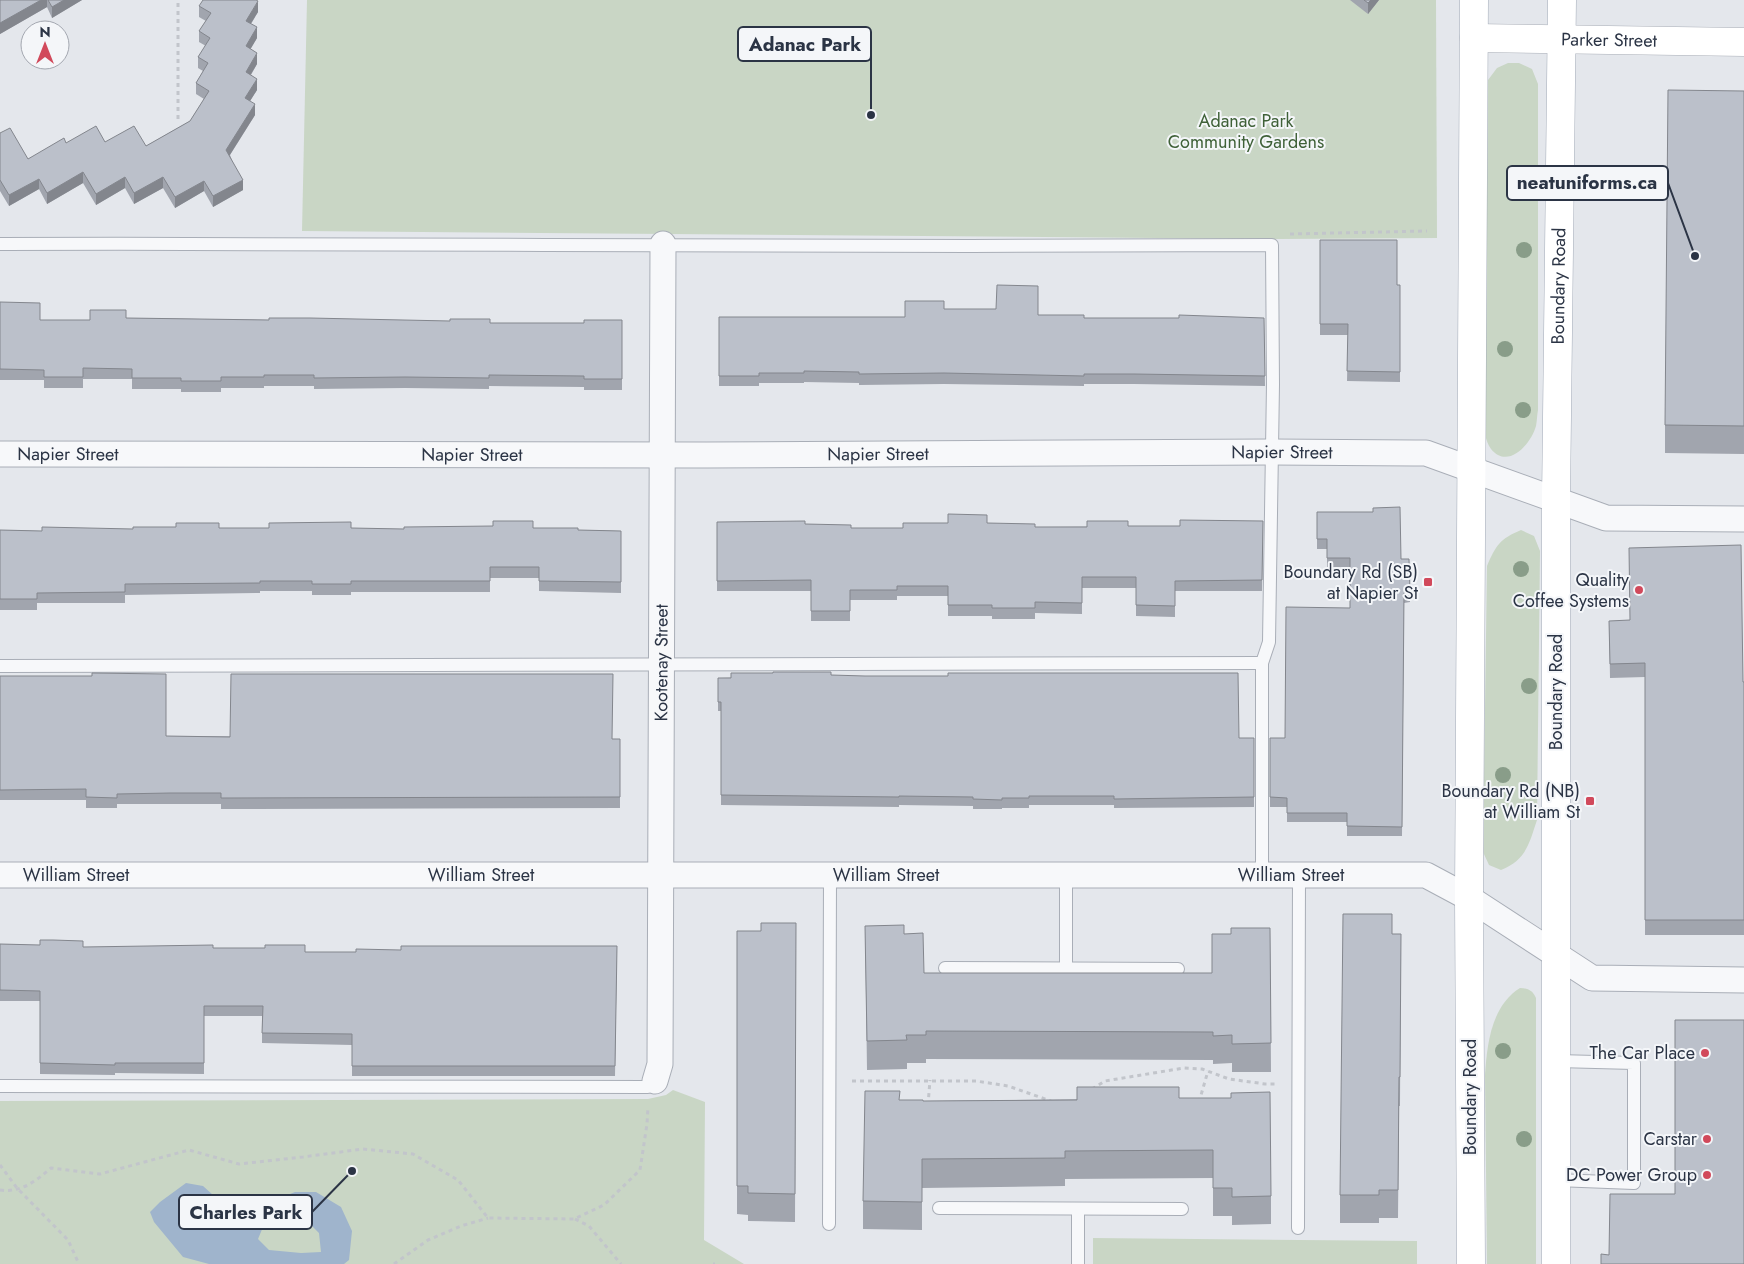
<svg xmlns="http://www.w3.org/2000/svg" width="1744" height="1264" font-family="Jost,sans-serif">
<style>
.green{fill:#c9d6c5}
.water{fill:#9fb4cc;fill-rule:evenodd}
.lines{fill:none;stroke-linecap:round;stroke-linejoin:round}
.lane-casing{stroke:#a9aeb7;stroke-width:14}
.street-casing{stroke:#a9aeb7;stroke-width:27}
.secondary-casing{stroke:#a9aeb7;stroke-width:29}
.primary-casing{stroke:#a3abb8;stroke-width:29}
.path{stroke:#c2c5cb;stroke-width:3;stroke-dasharray:4 4;stroke-linecap:butt}
.lane{stroke:#f7f8fa;stroke-width:12}
.street{stroke:#f7f8fa;stroke-width:25}
.secondary{stroke:#fff;stroke-width:28}
.primary{stroke:#fff;stroke-width:28}
.tree{fill:#899d89}
.wall{fill:#a1a5ae}
.shaded-wall{fill:#83868d}
.building{fill:#bbc0ca;stroke:#83868d}
.poi-dot{fill:#d1495b;stroke:#f4f6f9;stroke-width:2}
.labels{text-anchor:middle;stroke-width:4;stroke-linejoin:round;paint-order:stroke}
.street-label{font-size:18px;fill:#2b3445;stroke:#f4f6f9}
.park-label{font-size:18px;fill:#3f6138;stroke:#f4f6f9}
.poi-label{font-size:18px;fill:#2b3445;stroke:#f4f6f9;text-anchor:end}
.leader{fill:none;stroke:#2b3445;stroke-width:2}
.callout-dot{fill:#2b3445;stroke:#f4f6f9;stroke-width:2}
.callout{fill:#f4f6f9;stroke:#2b3445;stroke-width:2}
.callout-label{font-size:19px;text-anchor:middle;font-weight:bold;fill:#2b3445}
</style>
<rect width="100%" height="100%" fill="#e4e7ec"/>
<g class="green">
<path d="M307 0H1436L1437 238 1281 239 302 231Z"/>
<path d="M1508 63H1519L1532 69 1538 84V410C1537 415 1537 421 1536 426 1531 444 1508 470 1491 449 1488 445 1486 439 1485 434L1488 80 1497 68Z"/>
<path d="M1521 530 1534 536 1540 551 1537 820C1529 844 1526 860 1501 870L1489 865 1483 852 1487 566C1496 545 1500 539 1521 530Z"/>
<path d="M1520 988C1528 988 1533 991 1536 998V1264H1487L1485 1075C1487 1045 1491 1006 1520 988Z"/>
<path d="M673 1090 705 1102 704 1240 744 1264H0V1101L648 1099 666 1095Z"/>
<path d="M1093 1238 1417 1241V1264H1093Z"/>
</g>
<path class="water" d="M186 1183 203 1186 213 1195 258 1207 295 1192H316L341 1207 352 1231 349 1260 344 1264H209L183 1257 154 1222 150 1212 160 1202ZM284 1220 307 1221 319 1233 321 1252 301 1253 269 1250 258 1239 263 1227Z"/>
<g class="lines">
<defs>
<g id="lane">
<path d="M0 244C424 243 848 248 1272 245L1273 384 1269 642 1262 663V876"/>
<path d="M0 666 1262 663"/>
<path d="M945 968 1178 969"/>
<path d="M1066 969V876"/>
<path d="M0 1086 648 1087 655 1081"/>
<path d="M1556 1180 1634 1183V1063L1557 1061"/>
<path d="M939 1208 1182 1209"/>
<path d="M829 1224 830 876"/>
<path d="M1298 1228 1299 876"/>
<path d="M1078 1264V1209"/>
</g>
<g id="street">
<path id="s1" d="M0 454 706 455 1271 452 1415 453H1426L1606 518 1744 519"/>
<path id="s2" d="M0 875H1426L1469 898 1592 978 1744 980"/>
<path id="s3" d="M655 1081 660 1064 663 244"/>
</g>
<g id="secondary">
<path id="s4" d="M1474 38 1744 42"/>
</g>
<g id="primary">
<path d="M1471 1264 1469 898 1474 0"/>
<path id="s5" d="M1556 1264V500L1562 0"/>
</g>
</defs>
<use href="#lane" class="lane-casing"/>
<use href="#street" class="street-casing"/>
<use href="#secondary" class="secondary-casing"/>
<use href="#primary" class="primary-casing"/>
<g class="path">
<path d="M178 119V0"/>
<path d="M1290 234 1427 231"/>
<path d="M852 1081H976L1008 1086 1051 1101"/>
<path d="M1092 1089 1105 1081 1184 1068 1202 1069 1229 1079 1265 1084H1278"/>
<path d="M1199 1102 1208 1071"/>
<path d="M928 1105 930 1080"/>
<path d="M0 1165 17 1188 68 1240 79 1264"/>
<path d="M0 1190C21 1193 36 1181 51 1168L100 1174 189 1150 239 1164 303 1157 363 1149 413 1154 458 1180 488 1218 574 1219 604 1205 640 1170 647 1124 648 1107"/>
<path d="M575 1219 589 1226 621 1264"/>
<path d="M394 1264 428 1240 461 1226 488 1218"/>
<path d="M713 1264H715"/>
</g>
<use href="#lane" class="lane"/>
<use href="#street" class="street"/>
<use href="#secondary" class="secondary"/>
<use href="#primary" class="primary"/>
</g>
<g class="tree">
<circle cx="1524" cy="250" r="8"/>
<circle cx="1505" cy="349" r="8"/>
<circle cx="1523" cy="410" r="8"/>
<circle cx="1521" cy="569" r="8"/>
<circle cx="1529" cy="686" r="8"/>
<circle cx="1503" cy="775" r="8"/>
<circle cx="1503" cy="1051" r="8"/>
<circle cx="1524" cy="1139" r="8"/>
</g>
<g class="wall">
<path d="M0 0H82L52 18 47 7 0 34Z"/>
<path d="M1350 0H1379L1368 14Z"/>
<path d="M199 6 258 12 251 24 257 38 250 49 257 64 251 75 257 90 250 101 255 115 230 155 243 190 213 207 204 191 175 208 163 188 134 204 125 188 96 205 83 183 47 204 39 189 9 206 0 191V133L28 159 66 143 105 142 146 146 190 121 204 99 196 94V83L203 71 198 68V57L206 46 199 42V31L206 21 199 17Z"/>
<path d="M1744 91V454L1665 453V425Z"/>
<path d="M1320 240 1397 285H1400V382L1347 381 1348 335H1320Z"/>
<path d="M0 302 40 320H90L126 318 490 323H584L622 320V390H584V387L489 386V389L405 388 314 389V386H264V388H221V392H181V389H132V379H83V388H44V380H0Z"/>
<path d="M944 309 1084 318H1264L1265 386 1134 384H1084V386L944 384 859 385V383L804 382V383H759V386H719V317H905Z"/>
<path d="M1317 512 1401 559 1410 593V602L1404 603 1402 836H1347V822H1287V807H1270V738H1285L1350 608V567H1327V549H1317Z"/>
<path d="M1263 521 1262 591H1175V617L1136 616V588H1082V614L1035 613V619H992V616H948V596H897V600H850V621H811V591H717V522L805 524 851 528H903L987 523 1035 527 1180 526Z"/>
<path d="M219 528 404 529 533 528 578 530 621 531V593L539 591V578H490V592H351V595H312V591H260V593L125 595V603H37V610H0V530L42 531Z"/>
<path d="M1609 621 1744 682V935H1645V677L1610 678Z"/>
<path d="M831 675 1239 738H1254V807L1114 808V805H1029V808H1002V809H973V806L899 805V807L721 805V711H718V678Z"/>
<path d="M0 676 166 736 620 739V808L221 809V804H117V808H86V800H0Z"/>
<path d="M796 923 795 1222 748 1221V1215L737 1214V931H761Z"/>
<path d="M865 926 904 934 924 973H1212L1270 928 1271 1072H1232V1063L1213 1064V1060L926 1059V1063H907V1069L867 1070Z"/>
<path d="M1392 934H1401L1400 1106H1399L1398 1218H1379V1223H1340V1195Z"/>
<path d="M0 944 83 947 213 948 305 952H356L401 950 617 946 615 1076H352V1045L262 1043V1016H204V1074L115 1073V1075L40 1074V1001H0Z"/>
<path d="M1179 1098 1271 1196V1224L1232 1225V1216H1213V1178L1065 1179V1186L922 1188V1230L863 1229V1201L900 1100 923 1101Z"/>
</g>
<g class="shaded-wall">
<path d="M41 0H47V7L0 34V23Z"/>
<path d="M64 0H82L52 18V7Z"/>
<path d="M1371 0H1379L1368 14V3Z"/>
<path d="M258 1V12L246 31V21Z"/>
<path d="M257 27V38L246 57V46Z"/>
<path d="M257 53V64L246 82V72Z"/>
<path d="M257 79V90L245 109V98Z"/>
<path d="M255 104V115L226 161V150Z"/>
<path d="M83 172V183L47 204V193Z"/>
<path d="M125 177V188L96 205V194Z"/>
<path d="M163 177V188L134 204V193Z"/>
<path d="M39 179V189L9 206V195Z"/>
<path d="M243 180V190L213 207V196Z"/>
<path d="M204 181V191L175 208V197Z"/>
</g>
<g class="building">
<path d="M0 0H41L0 23Z"/>
<path d="M48 0H64L52 7Z"/>
<path d="M203 0H256L258 1 246 21 257 27 246 46 257 53 246 72 257 79 245 98 255 104 226 150 243 180 213 196 204 181 175 197 163 177 134 193 125 177 96 194 83 172 47 193 39 179 9 195 0 180V133L10 128 28 159 64 138 66 143 96 126 105 142 134 126 146 146 190 121 209 91 196 83 208 63 198 57 210 38 199 31 211 13 199 6Z"/>
<path d="M1364 0H1371L1368 3Z"/>
<path d="M1668 90 1744 91V426L1665 425Z"/>
<path d="M1320 240H1397V285H1400V372L1347 371 1348 324H1320Z"/>
<path d="M997 285 1038 286V315H1084V318H1179V315L1264 318 1265 376 1134 374H1084V376L944 373 859 374V372L804 371V373H759V376H719V317H905V301H944V309H996Z"/>
<path d="M0 302 40 303V320H90V310H126V318L269 320V318H310L450 321V319H490V323H584V320H622V379H584V376L489 375V378L405 377 314 378V375H264V377H221V381H181V378H132V369L83 368V377H44V370L0 369Z"/>
<path d="M1400 507 1401 559H1409L1410 593H1404L1402 827 1347 826V813H1287V798L1270 797V738H1285L1286 607 1350 608V558H1327V539H1317V512H1373V508Z"/>
<path d="M948 514 987 515V523L1035 524V527H1087V521H1128V526H1180V520L1263 521 1262 580 1175 581V606L1136 605V577H1082V603L1035 602V608H992V605H948V586H897V590H850V611H811V580L717 581V522L805 521V524L851 525V528H903V523H948Z"/>
<path d="M493 521H533V528H578V530L621 531V582L539 581V567H490V581H351V584H312V581H260V583L125 584V592L37 593V599H0V530L42 531V527L133 529V527H176V523H219V528H269V523L351 522V528L404 529V527L493 526Z"/>
<path d="M1741 545 1743 682H1744V920H1645V663L1610 664 1609 621 1630 620 1629 548Z"/>
<path d="M773 672H831V675L865 676H948V673H1238L1239 738H1254V797L1114 799V796H1029V798H1002V800L973 799V797L899 796V797L721 795V702H718V678H731V673H773Z"/>
<path d="M92 673 166 674V736L230 737 231 674H613L612 739H620V797L221 798V793H170L117 794V798L86 797V789L0 790V676H92Z"/>
<path d="M1343 914H1392V934H1401L1400 1077H1399L1398 1190H1379V1195H1340Z"/>
<path d="M761 923H796L795 1194 748 1193V1186H737V931H761Z"/>
<path d="M904 925V934L923 933 924 973H1212V934H1231V928H1270L1271 1043 1232 1044V1035L1213 1036V1032L926 1031V1035H906L907 1040 867 1041 865 926Z"/>
<path d="M40 940H53L83 941V947L213 945V948H265V945H305V952H356V949L401 950V946H617L615 1066H352V1034L262 1033 263 1006H204V1063H115V1065L40 1063V991L0 990V944L40 945Z"/>
<path d="M1675 1020H1744V1264H1601V1254L1609 1255 1610 1194H1675Z"/>
<path d="M1077 1087H1179V1098H1231V1093L1270 1092 1271 1196 1232 1197V1188H1213V1150L1065 1151V1158L922 1159V1202L863 1201 865 1091H900L899 1100H923V1101L1077 1100Z"/>
</g>
<g class="poi-dot">
<rect x="1423" y="577" width="10" height="10" rx="2.5"/>
<circle cx="1639" cy="590" r="5"/>
<rect x="1585" y="796" width="10" height="10" rx="2.5"/>
<circle cx="1705" cy="1053" r="5"/>
<circle cx="1707" cy="1139" r="5"/>
<circle cx="1707" cy="1175" r="5"/>
</g>
<g class="labels">
<g class="street-label">
<text dy="6" stroke="none"><textPath href="#s4" startOffset="135">Parker Street</textPath></text>
<text dy="6" stroke="none"><textPath href="#s5" startOffset="978">Boundary Road</textPath></text>
<text dy="6" stroke="none"><textPath href="#s1" startOffset="1282">Napier Street</textPath></text>
<text dy="6" stroke="none"><textPath href="#s1" startOffset="68">Napier Street</textPath></text>
<text dy="6" stroke="none"><textPath href="#s1" startOffset="878">Napier Street</textPath></text>
<text dy="6" stroke="none"><textPath href="#s1" startOffset="472">Napier Street</textPath></text>
<text dy="6" stroke="none"><textPath href="#s3" startOffset="419">Kootenay Street</textPath></text>
<text transform="translate(1556 692) rotate(-90)" y="6">Boundary Road</text>
<text dy="6" stroke="none"><textPath href="#s2" startOffset="76">William Street</textPath></text>
<text dy="6" stroke="none"><textPath href="#s2" startOffset="1291">William Street</textPath></text>
<text dy="6" stroke="none"><textPath href="#s2" startOffset="481">William Street</textPath></text>
<text dy="6" stroke="none"><textPath href="#s2" startOffset="886">William Street</textPath></text>
<text transform="translate(1470 1097) rotate(-90)" y="6">Boundary Road</text>
</g>
<g class="park-label">
<text x="1246" y="127">Adanac Park<tspan x="1246" dy="21">Community Gardens</tspan></text>
</g>
<g class="poi-label">
<text x="1418" y="578">Boundary Rd (SB)<tspan x="1418" dy="21">at Napier St</tspan></text>
<text x="1629" y="586">Quality<tspan x="1629" dy="21">Coffee Systems</tspan></text>
<text x="1580" y="797">Boundary Rd (NB)<tspan x="1580" dy="21">at William St</tspan></text>
<text x="1695" y="1059">The Car Place</text>
<text x="1697" y="1145">Carstar</text>
<text x="1697" y="1181">DC Power Group</text>
</g>
</g>
<path class="leader" d="M871 115L871 44M1695 256L1668 183M352 1171L312 1212"/>
<g class="callout-dot">
<circle cx="871" cy="115" r="5"/>
<circle cx="1695" cy="256" r="5"/>
<circle cx="352" cy="1171" r="5"/>
</g>
<g class="callout">
<rect x="738" y="27" width="133" height="34" rx="5"/>
<rect x="1507" y="166" width="161" height="34" rx="5"/>
<rect x="179" y="1195" width="133" height="34" rx="5"/>
</g>
<g class="callout-label">
<text x="805" y="51">Adanac Park</text>
<text x="1587" y="189">neatuniforms.ca</text>
<text x="246" y="1219">Charles Park</text>
</g>
<g transform="translate(45 45)"><circle r="24" fill="#f4f6f9" stroke="#a4a8b1"/>
<path d="M0-4L9 19L0 12L-9 19Z" fill="#d1495b"/>
<text y="-8" font-size="14" font-weight="bold" text-anchor="middle" fill="#2b3445">N</text>
</g>
</svg>
